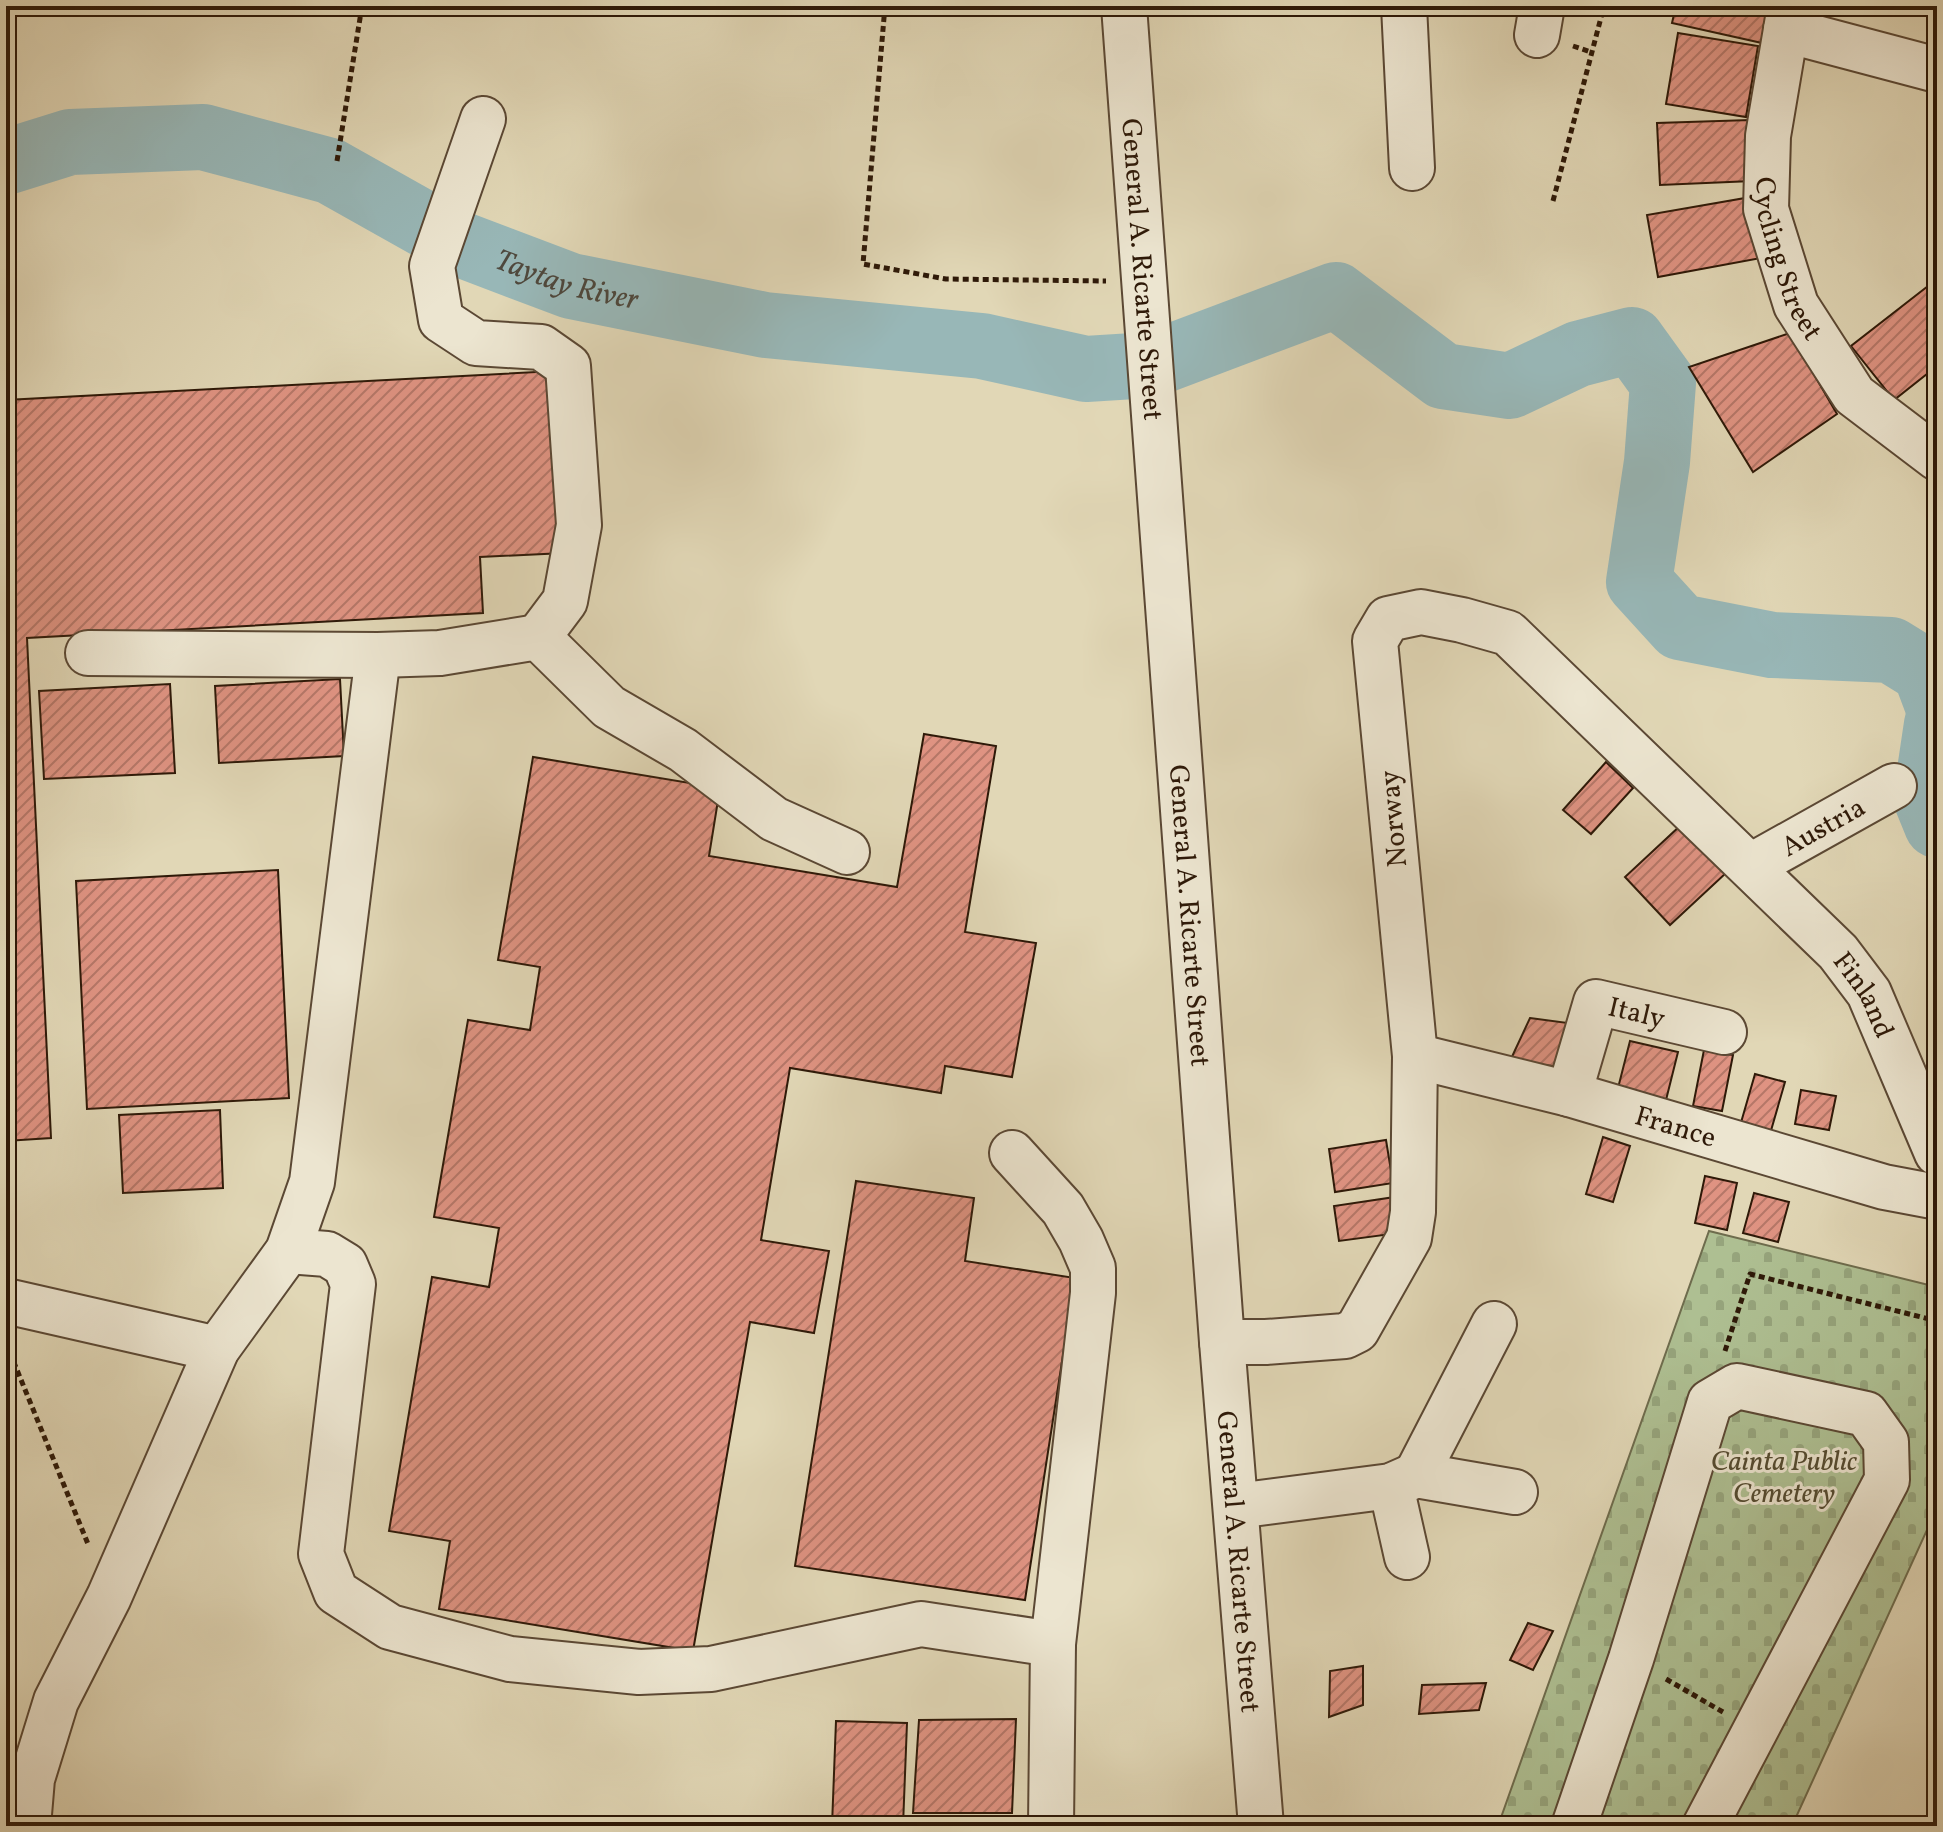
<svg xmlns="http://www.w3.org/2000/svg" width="1943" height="1832" font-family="Vollkorn,serif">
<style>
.cemetery{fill:url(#cemetery-stones);stroke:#6e6c4d;stroke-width:2}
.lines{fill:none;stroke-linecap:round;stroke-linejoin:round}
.river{stroke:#98b7b7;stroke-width:66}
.building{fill:url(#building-hatch);stroke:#2e1908;stroke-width:2}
.minor-casing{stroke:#5b4834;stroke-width:48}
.path{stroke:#2e1908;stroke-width:5;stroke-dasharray:6 4;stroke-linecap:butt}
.minor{stroke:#ece5d0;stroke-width:44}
.labels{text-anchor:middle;stroke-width:6;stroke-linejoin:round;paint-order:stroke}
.street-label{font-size:28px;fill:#2e1908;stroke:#ece5d0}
.park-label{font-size:28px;font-style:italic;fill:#544b31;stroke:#ece5d0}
.water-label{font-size:30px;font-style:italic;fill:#4e483d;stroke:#ece5d0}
</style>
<defs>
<pattern id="cemetery-stones" width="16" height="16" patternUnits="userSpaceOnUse" patternTransform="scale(2)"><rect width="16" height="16" fill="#aebf92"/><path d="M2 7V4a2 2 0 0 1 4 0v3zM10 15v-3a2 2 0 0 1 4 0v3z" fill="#96a47c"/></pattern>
<pattern id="building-hatch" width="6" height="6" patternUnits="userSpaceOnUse" patternTransform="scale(2)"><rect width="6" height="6" fill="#df9382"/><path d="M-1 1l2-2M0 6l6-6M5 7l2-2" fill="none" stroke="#b57768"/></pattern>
</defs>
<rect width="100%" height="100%" fill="#e1d7b6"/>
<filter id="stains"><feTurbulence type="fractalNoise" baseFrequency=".0025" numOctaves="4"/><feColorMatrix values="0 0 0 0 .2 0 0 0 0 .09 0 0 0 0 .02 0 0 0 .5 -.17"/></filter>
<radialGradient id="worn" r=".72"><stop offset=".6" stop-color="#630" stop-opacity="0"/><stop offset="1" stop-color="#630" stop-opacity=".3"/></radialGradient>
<path class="cemetery" d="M1709 1231 1937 1287V1508L1792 1826H1498Z"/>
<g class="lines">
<g class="river">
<path id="s1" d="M6 162 70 142 203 137 330 171 460 244 571 286 765 325 982 346 1086 369 1150 365 1336 295 1443 376 1510 386 1578 354 1632 340 1663 383 1657 462 1639 582 1680 627 1772 645 1891 650 1925 671 1937 703"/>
<path d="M1937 724 1926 798 1937 825"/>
</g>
</g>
<g class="building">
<path d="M1676 6H1771L1762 43 1672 23Z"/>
<path d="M1678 33 1758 46 1746 117 1666 104Z"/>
<path d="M1750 120 1752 181 1660 185 1657 123Z"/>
<path d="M1751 197 1761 258 1658 277 1647 215Z"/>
<path d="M1937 279V366L1894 400 1851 346Z"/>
<path d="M1790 333 1837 414 1753 472 1689 367Z"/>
<path d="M555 371 564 553 480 557 483 613 27 638 51 1138 6 1141V400Z"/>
<path d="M340 679 344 756 219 763 215 686Z"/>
<path d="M170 684 175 773 44 779 39 691Z"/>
<path d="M924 734 996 746 965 932 1036 943 1012 1077 945 1066 941 1093 790 1068 761 1240 829 1251 814 1333 750 1322 693 1651 439 1609 450 1541 389 1531 432 1277 489 1287 499 1228 434 1217 468 1020 530 1030 540 967 498 960 533 757 720 788 709 856 897 887Z"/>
<path d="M1606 762 1633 788 1591 834 1563 810Z"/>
<path d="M1681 825 1726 873 1670 925 1625 877Z"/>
<path d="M278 870 289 1098 87 1109 76 881Z"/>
<path d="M1530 1018 1568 1023 1561 1067 1510 1061Z"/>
<path d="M1630 1041 1678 1052 1665 1104 1617 1092Z"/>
<path d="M1704 1050 1733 1055 1722 1111 1693 1106Z"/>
<path d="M1755 1074 1785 1082 1770 1134 1740 1126Z"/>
<path d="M1801 1090 1836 1096 1829 1130 1795 1124Z"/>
<path d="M220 1110 223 1188 123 1193 119 1115Z"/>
<path d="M1603 1137 1630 1146 1613 1202 1586 1194Z"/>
<path d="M1386 1140 1393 1183 1335 1192 1329 1149Z"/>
<path d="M1705 1176 1737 1183 1727 1230 1695 1223Z"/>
<path d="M856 1181 974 1198 965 1261 1075 1278 1025 1600 795 1566Z"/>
<path d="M1754 1193 1789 1202 1778 1242 1743 1233Z"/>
<path d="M1395 1197 1399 1233 1339 1241 1334 1206Z"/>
<path d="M1528 1623 1553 1631 1533 1670 1510 1660Z"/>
<path d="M1363 1666V1705L1329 1717 1330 1671Z"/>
<path d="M1486 1683 1479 1710 1419 1714 1422 1685Z"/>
<path d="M1016 1719 1012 1813H913L919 1720Z"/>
<path d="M836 1721 907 1723 903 1826H832Z"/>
</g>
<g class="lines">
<defs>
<g id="minor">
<path id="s2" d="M1124 6 1222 1342 1261 1826"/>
<path d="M1404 6 1412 168"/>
<path id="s3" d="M1790 6 1768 136 1766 209 1796 305 1854 395 1937 458"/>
<path d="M1786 30 1937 70"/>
<path d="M1537 35 1542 6"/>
<path d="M483 119 432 266 441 320 476 343 541 347 568 366 579 525 565 601 538 637"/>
<path d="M88 653 378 655 440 653 538 637 609 707 683 750 774 819 847 852"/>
<path id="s4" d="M1751 866 1894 786"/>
<path id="s5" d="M1415 1056 1569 1094 1884 1187 1937 1197"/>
<path id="s6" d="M1569 1094 1596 1002 1724 1032"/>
<path d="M1012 1153 1063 1209 1081 1240 1093 1268V1293L1053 1644 1051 1826"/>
<path d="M288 1251 327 1254 345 1265 353 1284 321 1554 336 1592 390 1627 510 1659 639 1672 711 1669 921 1624 1053 1644"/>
<path d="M6 1301 217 1349"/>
<path id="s7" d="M1222 1342H1266L1345 1336 1357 1330 1409 1238 1413 1212 1415 1056 1375 641 1388 619 1421 612 1462 620 1508 633 1838 952 1869 993 1937 1153"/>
<path d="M1416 1475 1494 1324"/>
<path d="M1391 1486 1407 1557"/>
<path d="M1236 1506 1391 1486 1416 1475 1515 1492"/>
<path d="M28 1826 32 1779 56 1701 109 1597 217 1349 288 1251 312 1182 378 655"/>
<path d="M1574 1826 1631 1659 1710 1402 1737 1386 1866 1414 1886 1442 1887 1480 1705 1826"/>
</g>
</defs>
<use href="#minor" class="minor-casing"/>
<g class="path">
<path d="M885 6 863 264 946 279 1106 281"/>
<path d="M1573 46 1591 52"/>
<path d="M337 161 362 6"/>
<path d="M1553 201 1604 6"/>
<path d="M6 1343 88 1544"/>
<path d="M1725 1351 1750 1274 1937 1321"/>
<path d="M1928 1455 1937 1436"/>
<path d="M1666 1679 1723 1712"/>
</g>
<use href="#minor" class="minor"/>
</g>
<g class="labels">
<g class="street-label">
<text dy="10" stroke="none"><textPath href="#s3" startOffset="258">Cycling Street</textPath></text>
<text dy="10" stroke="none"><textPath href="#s2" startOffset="264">General A. Ricarte Street</textPath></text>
<text transform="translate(1392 819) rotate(-95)" y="10">Norway</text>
<text dy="10" stroke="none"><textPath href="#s4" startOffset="82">Austria</textPath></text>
<text dy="10" stroke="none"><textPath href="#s2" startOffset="912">General A. Ricarte Street</textPath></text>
<text dy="10" stroke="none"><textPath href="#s7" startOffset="1500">Finland</textPath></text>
<text dy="10" stroke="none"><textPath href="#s6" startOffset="138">Italy</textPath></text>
<text dy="10" stroke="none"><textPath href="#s5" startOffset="270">France</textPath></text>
<text dy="10" stroke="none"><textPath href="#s2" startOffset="1560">General A. Ricarte Street</textPath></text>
</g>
<g class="park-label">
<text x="1784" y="1470">Cainta Public<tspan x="1784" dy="32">Cemetery</tspan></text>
</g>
<g class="water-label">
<text dy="10" stroke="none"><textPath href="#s1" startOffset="594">Taytay River</textPath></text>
</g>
</g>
<rect width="1943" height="1832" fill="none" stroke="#e1d7b6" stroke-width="32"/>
<rect x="8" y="8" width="1927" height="1816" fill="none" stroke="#2e1908" stroke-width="4"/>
<rect x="16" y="16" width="1911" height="1800" fill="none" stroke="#2e1908" stroke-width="2"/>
<rect width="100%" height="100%" filter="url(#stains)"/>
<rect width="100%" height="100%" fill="url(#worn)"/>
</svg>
